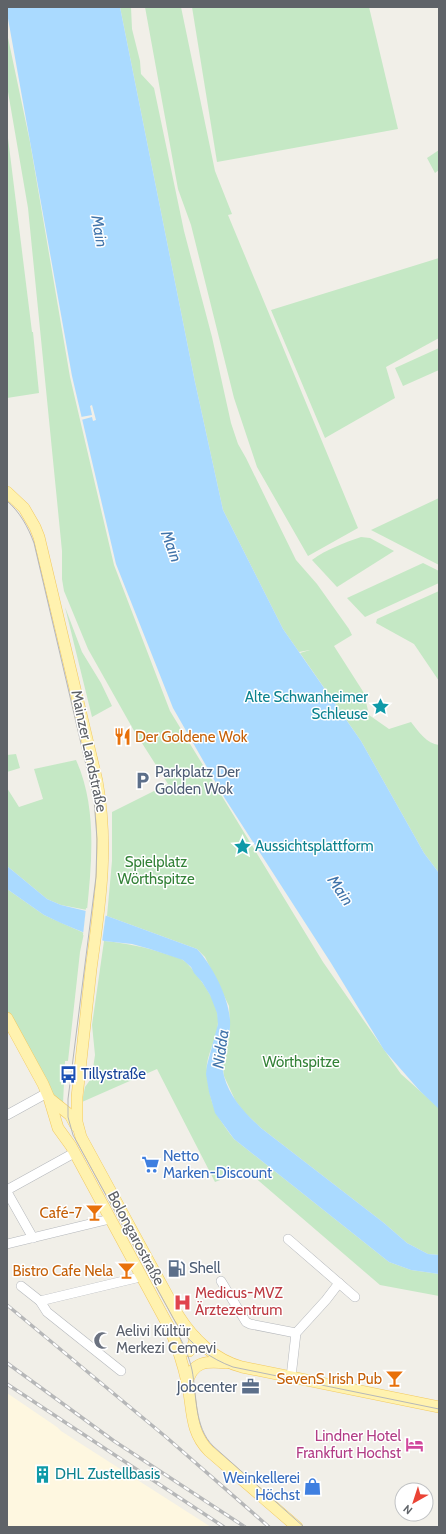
<svg xmlns="http://www.w3.org/2000/svg" width="446" height="1534" font-family="Cabin,sans-serif">
<style>
.commercial{fill:#fef7e0}
.green{fill:#c5e8c5}
.water{fill:#aadaff}
.pier{fill:#f1efe8}
.lines{fill:none;stroke-linecap:round;stroke-linejoin:round}
.minor-casing{stroke:#b5b8bc;stroke-width:10}
.major-casing{stroke:#f2c960;stroke-width:12}
.minor{stroke:#fff;stroke-width:9}
.major{stroke:#fff2af;stroke-width:11}
.tram{stroke:#b6b7b8;stroke-width:1}
.rail-casing{stroke:#b6b7b8;stroke-width:3.5}
.rail{stroke:#fff;stroke-width:2;stroke-dasharray:6;stroke-linecap:butt}
.labels{text-anchor:middle;stroke-width:3;stroke-linejoin:round;paint-order:stroke}
.culture-label{font-size:15px;fill:#0d838f;stroke:#fff;text-anchor:start}
.food-label{font-size:15px;fill:#c56008;stroke:#fff;text-anchor:end}
.street-label{font-size:15px;fill:#5f6368;stroke:#fff}
.service-label{font-size:15px;fill:#4e5e75;stroke:#fff;text-anchor:start}
.park-label{font-size:15px;fill:#348238;stroke:#fff}
.transit-label{font-size:15px;fill:#164399;stroke:#fff;text-anchor:start}
.shop-label{font-size:15px;fill:#366cbe;stroke:#fff;text-anchor:start}
.health-label{font-size:15px;fill:#be3a42;stroke:#fff;text-anchor:start}
.worship-label{font-size:15px;fill:#5b616d;stroke:#fff;text-anchor:start}
.hotel-label{font-size:15px;fill:#b23c85;stroke:#fff;text-anchor:end}
.water-label{font-size:16px;font-style:italic;fill:#4174aa;stroke:#fff}
</style>
<rect width="100%" height="100%" fill="#f1efe8"/>
<path class="commercial" d="M7 1393 57 1427 61 1431 211 1527H7Z"/>
<g class="green">
<path d="M120 7H131L132 29 140 61 141 74 154 88 184 231 212 337 231 423 238 444 246 458 296 560 317 584 349 629 352 635 334 646 364 693 369 715 389 729 411 722C418 731 427 744 439 745V873L424 853 361 741 300 653 310 650 299 652 283 629 223 510 195 382Z"/>
<path d="M145 7H181L215 171 232 214 228 215 358 528 308 556 257 467 234 398 191 225 178 189Z"/>
<path d="M192 7H369L398 129 217 162Z"/>
<path d="M7 33 30 142 70 377 114 565 170 711 323 962 401 1074 439 1108V1255L428 1254 407 1243 384 1223 261 1128 244 1112 235 1100 224 1076 223 1068 230 1026 229 1006 205 957 197 949 107 916 112 861V812L168 784 133 729 88 649 64 591 62 579V551L28 208 7 86Z"/>
<path d="M7 130 32 332H33L39 393 7 398Z"/>
<path d="M439 150V170L435 173 427 158Z"/>
<path d="M439 258V338L386 367 395 398 325 438 271 310Z"/>
<path d="M439 348V370L403 386 395 368Z"/>
<path d="M439 498V565L371 530Z"/>
<path d="M361 537 370 538 394 551 337 587 312 560C327 549 344 543 361 537Z"/>
<path d="M423 563 439 571V583L365 617 347 598Z"/>
<path d="M439 591V681L414 644 376 623 377 619Z"/>
<path d="M65 607 82 652 101 683 112 706 92 717Z"/>
<path d="M16 754 20 768 7 772V755Z"/>
<path d="M76 760C97 806 92 861 87 910L61 905 47 899 7 866V788L19 807 43 799 34 769Z"/>
<path d="M7 889 44 915 84 933 80 952 68 1061H65L63 1104H62L51 1092 7 1011Z"/>
<path d="M104 941C126 943 145 947 166 954 172 956 179 957 183 960 190 965 202 981 206 988 212 997 218 1009 218 1019 219 1034 209 1049 207 1064 206 1068 208 1074 208 1079 210 1106 218 1118 234 1139L389 1262 411 1270 439 1274V1296L380 1285 246 1170 215 1182 157 1069 82 1102 85 1087 90 1080 92 1075 95 1055 92 1025Z"/>
</g>
<g class="water">
<path d="M7 7H120L195 382 223 510 283 629 361 741 424 853 439 873V1109L420 1091 384 1050 331 963 224 797 173 708 116 564 72 376 7 13Z"/>
<path d="M7 866 47 899 61 905 107 916 197 949C213 966 232 1003 230 1027 229 1042 220 1061 224 1076 230 1098 245 1113 261 1128L384 1223 407 1243 428 1254 439 1255V1274L411 1270 389 1262 234 1139 215 1113 209 1092 206 1074 207 1065 218 1024 217 1013 210 995 202 982 194 973 191 967 183 960 150 949 132 944 104 941 61 923 44 915 7 889Z"/>
</g>
<g class="pier">
<path d="M92 405 96 420 93 421 92 417 81 420V417L92 415 90 406Z"/>
<path d="M86 908 106 913 102 942 83 935Z"/>
</g>
<g class="lines">
<defs>
<g id="minor">
<path d="M7 1115 47 1093"/>
<path d="M7 1190 74 1153"/>
<path d="M7 1192 33 1238"/>
<path d="M288 1239 355 1297"/>
<path d="M7 1244 110 1219"/>
<path d="M221 1281 246 1322 250 1324 296 1333"/>
<path d="M21 1286 40 1301 47 1312 121 1371"/>
<path d="M40 1301 136 1278 141 1275"/>
<path d="M291 1377 296 1333 326 1300 339 1283"/>
</g>
<g id="major">
<path d="M7 492 24 508 35 527 39 537 97 781C109 847 100 904 91 969 86 1012 82 1054 77 1097V1122L81 1137 178 1315C193 1339 215 1360 242 1367L439 1407"/>
<path d="M7 1018 43 1084 49 1098 58 1128 71 1146 170 1329C177 1346 183 1364 187 1382 193 1408 189 1431 209 1451L297 1527"/>
<path d="M50 1099 70 1115 76 1126"/>
<path d="M178 1348 183 1351H189L194 1344 195 1337"/>
<path d="M187 1383C193 1361 206 1361 226 1363"/>
</g>
</defs>
<use href="#minor" class="minor-casing"/>
<use href="#major" class="major-casing"/>
<use href="#minor" class="minor"/>
<use href="#major" class="major"/>
<g class="tram">
<path d="M7 501C20 512 28 527 34 543L94 799 97 839 96 877 68 1099V1117L73 1135 177 1325C190 1344 211 1359 233 1367L439 1409"/>
<path d="M176 1330C183 1343 189 1356 192 1370 197 1395 194 1427 213 1446L304 1527"/>
</g>
<defs>
<g id="rail">
<path d="M7 1305 166 1437 269 1527"/>
<path d="M7 1363 114 1441 245 1527"/>
<path d="M7 1384 224 1527"/>
</g>
</defs>
<use href="#rail" class="rail-casing"/>
<use href="#rail" class="rail"/>
</g>
<defs>
<symbol id="sight-bare" viewBox="-9 -9 18 18"><path d="M0-6L1.8-2.2L6-1.7L2.9 1.2L3.7 5.4L0 3.3L-3.7 5.4L-2.9 1.2L-6-1.7L-1.8-2.2Z" fill="#0f9aa8" stroke="#fff" stroke-width="2.5" paint-order="stroke"/></symbol>
<symbol id="restaurant-bare" viewBox="-9 -9 18 18"><path d="M-5-6h1v4h1v-4h1v4h1v-4h1v5L-1.5 .5V6h-2V.5L-5-1ZM5-6V6H3V1.5H1.5Q1.5-4 5-6Z" fill="#e8710a" stroke="#fff" stroke-width="2.5" paint-order="stroke"/></symbol>
<symbol id="parking-bare" viewBox="-9 -9 18 18"><path d="M-3.5-5.5H1a3.5 3.5 0 0 1 0 7H-1V5.5H-3.5ZM-1-3.4V-.6H.8a1.4 1.4 0 0 0 0-2.8Z" fill="#5c6f8a" stroke="#fff" stroke-width="2.5" paint-order="stroke"/></symbol>
<symbol id="bus-bare" viewBox="-9 -9 18 18"><path d="M-5-6H5V4H4V6H2V4H-2V6H-4V4H-5ZM-3.5-4V0h7V-4ZM-3.5 1.2v1.5H-2V1.2ZM2 1.2v1.5H3.5V1.2Z" fill="#1a4fb4" stroke="#fff" stroke-width="2.5" paint-order="stroke"/></symbol>
<symbol id="supermarket-bare" viewBox="-9 -9 18 18"><path d="M-6-5.5h2.5l.6 2H6L4.5 2H-2.5L-4.4-4H-6ZM-1.5 3.2a1.3 1.3 0 1 0 .1 0ZM3 3.2a1.3 1.3 0 1 0 .1 0Z" fill="#3f7fe0" stroke="#fff" stroke-width="2.5" paint-order="stroke"/></symbol>
<symbol id="bar-bare" viewBox="-9 -9 18 18"><path d="M-6-5H6L.8 .8V4.5H3.5V6h-7V4.5H-.8V.8Z" fill="#e8710a" stroke="#fff" stroke-width="2.5" paint-order="stroke"/></symbol>
<symbol id="fuel-bare" viewBox="-9 -9 18 18"><path d="M-5.5-6h7V0h2V4h1.3V-2.5L3-4.5l.8-.8L6-3V5H2.5V1h-1V6h-7ZM-4.2-4.7v3.2H.2V-4.7Z" fill="#5c6f8a" stroke="#fff" stroke-width="2.5" paint-order="stroke"/></symbol>
<symbol id="hospital-bare" viewBox="-9 -9 18 18"><path d="M-5-5h3v3.5h4V-5h3V5h-3V1.5h-4V5h-3Z" fill="#e0444e" stroke="#fff" stroke-width="2.5" paint-order="stroke"/></symbol>
<symbol id="mosque-bare" viewBox="-9 -9 18 18"><path d="M3.5-4.9A6 6 0 1 0 3.5 4.9A5 5 0 1 1 3.5-4.9Z" fill="#6b7280" stroke="#fff" stroke-width="2.5" paint-order="stroke"/></symbol>
<symbol id="office-bare" viewBox="-9 -9 18 18"><path d="M-6-3h4V-5.5h4V-3h4V5H-6ZM-1-4.5V-3h2v-1.5ZM-6 0V1H6V0Z" fill="#5c6f8a" stroke="#fff" stroke-width="2.5" paint-order="stroke"/></symbol>
<symbol id="hotel-bare" viewBox="-9 -9 18 18"><path d="M-6-4.5h1.5V1H6V5H4.5V3h-9V5H-6ZM-4 0a1.8 1.8 0 1 1 3.6 0ZM.5 0V-2.5h3Q6-2.5 6 0Z" fill="#d1479c" stroke="#fff" stroke-width="2.5" paint-order="stroke"/></symbol>
<symbol id="building-bare" viewBox="-9 -9 18 18"><path d="M-4-6H4V6H1V3H-1V6H-4ZM-2.5-4.3h1.7v1.8h-1.7ZM.8-4.3h1.7v1.8H.8ZM-2.5-1h1.7V.8h-1.7ZM.8-1h1.7V.8H.8Z" fill="#0f9aa8" stroke="#fff" stroke-width="2.5" paint-order="stroke"/></symbol>
<symbol id="shop-bare" viewBox="-9 -9 18 18"><path d="M-5-2.5h2.3a2.7 3.5 0 0 1 5.4 0H5L5.5 6h-11ZM-1.5-2.5h3a1.5 2.3 0 0 0-3 0Z" fill="#3f7fe0" stroke="#fff" stroke-width="2.5" paint-order="stroke"/></symbol>
</defs>
<g fill-rule="evenodd">
<use href="#sight-bare" x="368" y="694" width="25" height="25"/>
<use href="#restaurant-bare" x="110" y="724" width="25" height="25"/>
<use href="#parking-bare" x="130" y="768" width="25" height="25"/>
<use href="#sight-bare" x="230" y="834" width="25" height="25"/>
<use href="#bus-bare" x="56" y="1062" width="25" height="25"/>
<use href="#supermarket-bare" x="138" y="1152" width="25" height="25"/>
<use href="#bar-bare" x="82" y="1200" width="25" height="25"/>
<use href="#fuel-bare" x="164" y="1256" width="25" height="25"/>
<use href="#bar-bare" x="114" y="1258" width="25" height="25"/>
<use href="#hospital-bare" x="170" y="1290" width="25" height="25"/>
<use href="#mosque-bare" x="90" y="1328" width="25" height="25"/>
<use href="#bar-bare" x="382" y="1366" width="25" height="25"/>
<use href="#office-bare" x="238" y="1374" width="25" height="25"/>
<use href="#hotel-bare" x="402" y="1432" width="25" height="25"/>
<use href="#building-bare" x="30" y="1462" width="25" height="25"/>
<use href="#shop-bare" x="300" y="1474" width="25" height="25"/>
</g>
<g class="labels">
<g class="culture-label">
<text x="368" y="702" text-anchor="end">Alte Schwanheimer<tspan x="368" dy="17">Schleuse</tspan></text>
<text x="255" y="851">Aussichtsplattform</text>
<text x="55" y="1479">DHL Zustellbasis</text>
</g>
<g class="food-label">
<text x="135" y="742" text-anchor="start">Der Goldene Wok</text>
<text x="82" y="1218">Café-7</text>
<text x="113" y="1276">Bistro Cafe Nela</text>
<text x="382" y="1384">SevenS Irish Pub</text>
</g>
<g class="street-label">
<text transform="translate(89 751) rotate(78)" y="5">Mainzer Landstraße</text>
<text transform="translate(136 1238) rotate(62)" y="5">Bolongarostraße</text>
</g>
<g class="service-label">
<text x="155" y="777">Parkplatz Der<tspan x="155" dy="17">Golden Wok</tspan></text>
<text x="189" y="1273">Shell</text>
<text x="237" y="1392" text-anchor="end">Jobcenter</text>
</g>
<g class="park-label">
<text x="156" y="867">Spielplatz<tspan x="156" dy="17">Wörthspitze</tspan></text>
<text x="301" y="1067">Wörthspitze</text>
</g>
<g class="transit-label">
<text x="81" y="1079">Tillystraße</text>
</g>
<g class="shop-label">
<text x="163" y="1161">Netto<tspan x="163" dy="17">Marken-Discount</tspan></text>
<text x="300" y="1483" text-anchor="end">Weinkellerei<tspan x="300" dy="17">Höchst</tspan></text>
</g>
<g class="health-label">
<text x="195" y="1298">Medicus-MVZ<tspan x="195" dy="17">Ärztezentrum</tspan></text>
</g>
<g class="worship-label">
<text x="116" y="1336">Aelivi Kültür<tspan x="116" dy="17">Merkezi Cemevi</tspan></text>
</g>
<g class="hotel-label">
<text x="401" y="1441">Lindner Hotel<tspan x="401" dy="17">Frankfurt Hochst</tspan></text>
</g>
<g class="water-label">
<text transform="translate(100 231) rotate(80)" y="6">Main</text>
<text transform="translate(172 546) rotate(70)" y="6">Main</text>
<text transform="translate(341 890) rotate(56)" y="6">Main</text>
<text transform="translate(220 1049) rotate(-82)" y="6">Nidda</text>
</g>
</g>
<rect width="446" height="1534" fill="none" stroke="#5f6368" stroke-width="16"/>
<g transform="translate(414 1502) rotate(219)"><circle r="19" fill="#ffffff" stroke="#bfc1c3"/>
<path d="M0-3L7 15L0 10L-7 15Z" fill="#ea4335"/>
<text y="-6" font-size="11" font-weight="bold" text-anchor="middle" fill="#5f6368">N</text>
</g>
</svg>
